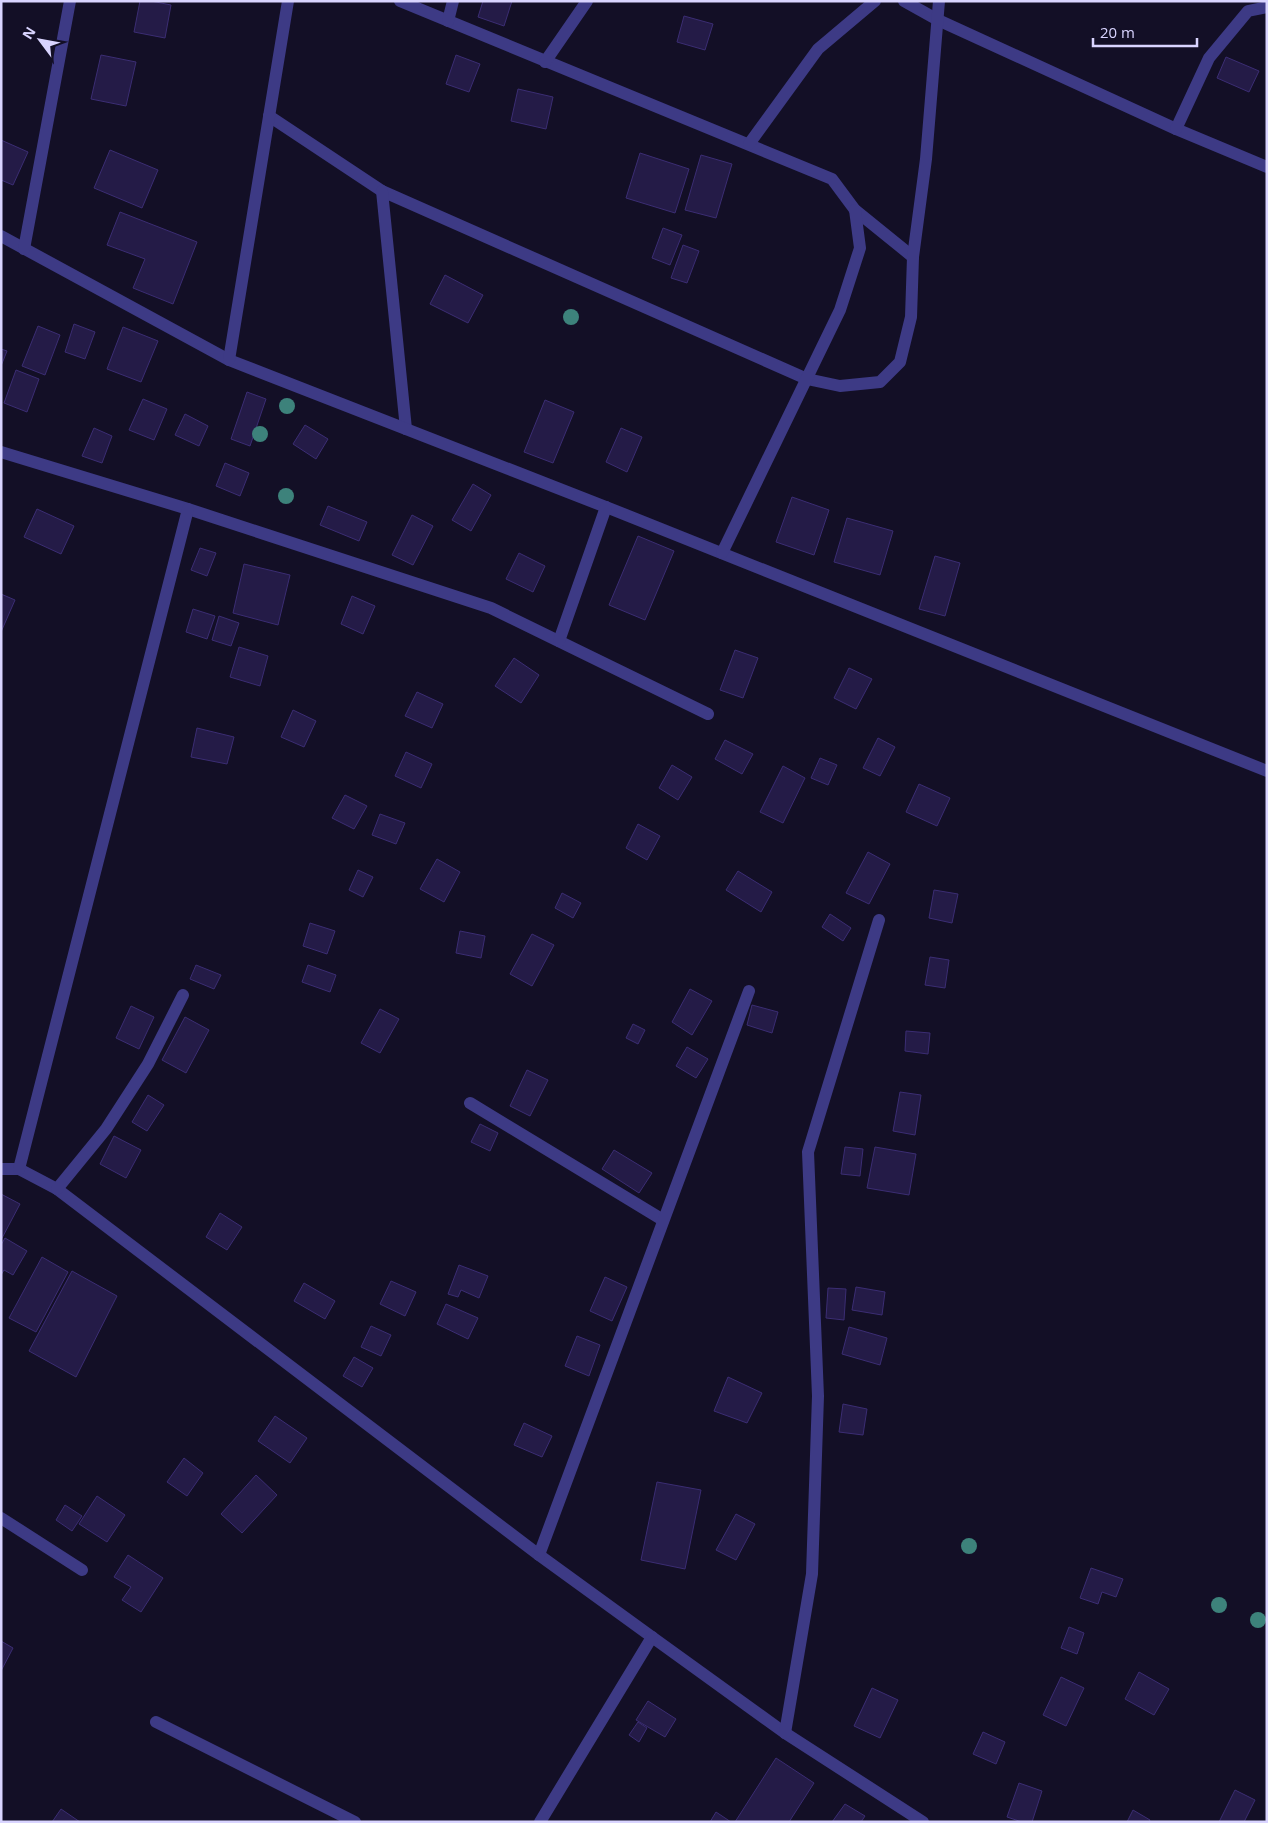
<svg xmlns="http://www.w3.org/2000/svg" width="1268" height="1823" font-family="'Open Sans',sans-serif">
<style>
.building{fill:#241b47;stroke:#3b2d73}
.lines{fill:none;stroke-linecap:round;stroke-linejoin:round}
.minor{stroke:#3d3a85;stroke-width:12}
.tree{fill:#3d827b}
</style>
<rect width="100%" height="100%" fill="#130f26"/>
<g class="building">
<path d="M140 1H151L171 5 165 38 134 32Z"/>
<path d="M483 1H512L504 26 478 17Z"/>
<path d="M684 16 713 24 705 50 677 42Z"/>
<path d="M101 55 136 62 126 106 91 99Z"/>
<path d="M456 55 480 64 469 92 446 84Z"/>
<path d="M1226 57 1259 71 1249 92 1217 78Z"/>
<path d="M518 89 553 97 546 129 511 121Z"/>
<path d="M1 140 28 152 13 185 1 180Z"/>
<path d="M110 150 158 170 142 208 94 188Z"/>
<path d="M640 153 689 169 675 213 626 198Z"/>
<path d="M701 155 732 164 716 218 685 210Z"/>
<path d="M120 212 197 242 173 304 133 288 145 259 107 245Z"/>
<path d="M663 228 682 235 670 265 652 258Z"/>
<path d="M683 245 699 251 687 283 671 278Z"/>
<path d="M445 275 483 295 468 323 430 304Z"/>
<path d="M74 324 95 332 85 359 65 352Z"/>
<path d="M38 326 60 335 45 375 22 366Z"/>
<path d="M123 327 158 341 141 382 107 369Z"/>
<path d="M1 349 7 351 1 366Z"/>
<path d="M16 370 39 379 27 412 4 403Z"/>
<path d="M247 392 266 399 250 446 231 439Z"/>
<path d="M143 399 167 409 154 440 129 430Z"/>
<path d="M545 400 574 412 553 463 524 452Z"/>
<path d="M185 414 208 426 199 446 175 435Z"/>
<path d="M305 425 328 439 316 459 293 444Z"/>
<path d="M94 428 112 436 102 463 82 456Z"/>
<path d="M621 428 642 437 627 472 606 462Z"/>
<path d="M225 463 249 473 240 496 216 486Z"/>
<path d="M473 484 491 495 471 531 452 520Z"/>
<path d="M792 497 829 510 814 555 776 542Z"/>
<path d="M328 506 367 522 359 541 320 525Z"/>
<path d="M37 509 74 526 61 554 24 537Z"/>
<path d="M412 515 433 526 413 565 392 555Z"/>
<path d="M847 518 893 531 880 575 834 562Z"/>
<path d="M638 536 674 551 645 620 609 605Z"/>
<path d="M200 548 216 553 207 576 191 570Z"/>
<path d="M519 553 545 566 533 592 506 579Z"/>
<path d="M935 556 960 563 945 616 919 609Z"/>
<path d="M244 564 290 575 278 625 233 613Z"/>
<path d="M1 594 15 600 1 632Z"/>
<path d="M352 596 375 606 363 634 341 624Z"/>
<path d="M193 609 215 616 207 639 186 632Z"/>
<path d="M219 616 239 623 231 646 212 640Z"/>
<path d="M239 647 268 656 260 686 230 677Z"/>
<path d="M735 650 758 658 743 698 720 690Z"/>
<path d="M514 658 539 675 521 703 495 686Z"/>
<path d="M849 668 872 679 856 709 834 698Z"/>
<path d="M417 692 443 704 432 728 405 716Z"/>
<path d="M293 710 316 721 304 747 281 737Z"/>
<path d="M197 728 234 737 227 764 191 757Z"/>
<path d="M878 738 895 747 880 776 863 768Z"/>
<path d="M725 740 753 754 742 774 715 759Z"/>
<path d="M406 752 432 764 421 788 395 776Z"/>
<path d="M820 758 837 765 828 785 811 778Z"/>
<path d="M672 765 692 777 678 800 659 788Z"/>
<path d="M783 766 805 778 783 823 760 812Z"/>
<path d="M919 784 950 798 937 826 906 812Z"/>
<path d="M345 795 367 806 354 829 332 818Z"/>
<path d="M380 814 405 823 396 844 372 835Z"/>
<path d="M638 824 660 836 647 860 626 848Z"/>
<path d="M868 852 890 864 869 904 846 893Z"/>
<path d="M437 859 460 872 444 902 420 889Z"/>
<path d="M358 870 373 877 363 897 349 890Z"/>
<path d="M738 871 772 892 761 912 726 890Z"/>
<path d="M934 890 958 894 952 923 929 918Z"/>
<path d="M562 893 581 903 573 918 555 908Z"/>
<path d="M830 914 851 928 843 941 822 927Z"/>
<path d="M310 923 335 931 327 954 303 946Z"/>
<path d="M460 931 485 936 481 958 456 953Z"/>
<path d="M532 934 554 945 532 986 510 974Z"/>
<path d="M930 957 949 960 945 988 925 985Z"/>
<path d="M196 965 221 975 214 989 190 979Z"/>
<path d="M308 965 336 975 330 992 302 982Z"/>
<path d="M690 989 712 1001 692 1035 672 1022Z"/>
<path d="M752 1005 778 1012 772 1033 747 1025Z"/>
<path d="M131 1006 154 1017 139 1049 116 1038Z"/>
<path d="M380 1009 399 1019 380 1053 361 1043Z"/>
<path d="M185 1017 209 1030 186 1073 162 1060Z"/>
<path d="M633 1024 645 1030 638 1044 626 1038Z"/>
<path d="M906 1031 930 1033 928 1054 905 1051Z"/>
<path d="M687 1047 708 1059 696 1078 676 1066Z"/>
<path d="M527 1070 548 1080 530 1116 510 1106Z"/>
<path d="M900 1092 921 1095 915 1135 893 1131Z"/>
<path d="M148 1095 164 1105 147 1131 132 1122Z"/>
<path d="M480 1124 498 1133 490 1151 471 1142Z"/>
<path d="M114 1136 141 1150 126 1178 100 1164Z"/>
<path d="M845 1147 863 1149 860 1176 841 1174Z"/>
<path d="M875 1147 916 1154 909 1195 867 1188Z"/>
<path d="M614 1150 652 1173 639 1193 602 1169Z"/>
<path d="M1 1194 20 1204 1 1240Z"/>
<path d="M220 1213 242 1227 227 1250 206 1237Z"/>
<path d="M5 1238 27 1251 13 1275 4 1270 1 1275V1245Z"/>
<path d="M42 1257 68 1272 36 1332 9 1318Z"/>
<path d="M459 1265 488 1276 479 1298 461 1290 458 1297 448 1294Z"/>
<path d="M72 1271 117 1296 76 1377 29 1351Z"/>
<path d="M605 1277 627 1287 612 1321 590 1311Z"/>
<path d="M391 1281 416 1292 405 1316 380 1304Z"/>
<path d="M304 1283 335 1301 325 1319 294 1301Z"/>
<path d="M856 1287 885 1292 882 1315 852 1310Z"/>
<path d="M828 1288 846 1289 844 1320 826 1318Z"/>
<path d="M446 1304 478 1318 468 1339 437 1324Z"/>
<path d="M371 1326 391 1335 381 1356 361 1347Z"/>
<path d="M849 1327 887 1338 880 1365 842 1354Z"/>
<path d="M577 1336 600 1345 589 1376 565 1366Z"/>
<path d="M354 1357 373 1368 362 1387 343 1376Z"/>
<path d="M728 1377 762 1393 747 1423 714 1411Z"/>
<path d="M843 1404 867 1409 863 1435 839 1432Z"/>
<path d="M275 1416 307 1438 290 1463 258 1441Z"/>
<path d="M524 1423 552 1436 542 1457 514 1445Z"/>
<path d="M184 1458 203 1473 187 1496 167 1482Z"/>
<path d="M256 1475 277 1495 242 1533 221 1514Z"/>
<path d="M657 1482 701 1490 685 1569 641 1560Z"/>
<path d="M97 1496 125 1515 107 1542 79 1524Z"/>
<path d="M65 1505 82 1516 72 1531 56 1520Z"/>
<path d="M736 1514 755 1524 736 1560 716 1550Z"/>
<path d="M128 1555 163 1578 141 1612 122 1600 131 1587 114 1577Z"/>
<path d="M1091 1568 1123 1579 1116 1597 1102 1592 1098 1604 1080 1598Z"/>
<path d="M1069 1627 1084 1633 1077 1654 1061 1648Z"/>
<path d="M1 1641 13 1648 1 1671Z"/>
<path d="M1139 1672 1169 1689 1154 1715 1125 1699Z"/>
<path d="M1061 1677 1084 1688 1066 1726 1043 1715Z"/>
<path d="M872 1688 898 1700 880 1738 854 1726Z"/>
<path d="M648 1701 676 1719 665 1737 636 1720Z"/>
<path d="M638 1722 647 1728 639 1742 629 1735Z"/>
<path d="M983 1732 1005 1742 996 1764 973 1754Z"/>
<path d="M776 1758 814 1783 789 1822H735Z"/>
<path d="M1019 1783 1042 1791 1032 1822H1022L1007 1817Z"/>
<path d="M1235 1790 1255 1800 1244 1822H1219Z"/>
<path d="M845 1804 865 1816 861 1822H832Z"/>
<path d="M61 1809 80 1822H52Z"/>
<path d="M1133 1810 1150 1820 1149 1822H1127Z"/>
<path d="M716 1812 731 1822H710Z"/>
</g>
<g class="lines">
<g class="minor">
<path d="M400 1 832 179 855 210 913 257"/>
<path d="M904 1 938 20 1176 129 1267 167"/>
<path d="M448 21 453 1"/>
<path d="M545 62 587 1"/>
<path d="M269 116 382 191 807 379 840 386 880 382 900 362 911 317 913 257 926 159 939 1"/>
<path d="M1176 129 1209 58 1248 11 1267 7"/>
<path d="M749 144 818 49 875 1"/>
<path d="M382 191 406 429"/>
<path d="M1 236 229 360 606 507 1267 771"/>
<path d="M24 249 70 1"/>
<path d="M229 360 288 1"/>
<path d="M1 452 188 509 491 608 708 714"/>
<path d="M722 553 840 310 860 248 855 210"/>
<path d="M559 641 606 507"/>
<path d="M470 1103 663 1220"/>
<path d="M1 1169H19L57 1189 539 1555 652 1637 785 1733 923 1822"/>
<path d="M19 1169 188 509"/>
<path d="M57 1189 106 1129 148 1064 183 995"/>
<path d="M1 1518 82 1570"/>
<path d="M539 1555 749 991"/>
<path d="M156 1722 355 1822"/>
<path d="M785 1733 812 1574 818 1396 808 1152 879 920"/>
<path d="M540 1822 652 1637"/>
</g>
</g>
<g class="tree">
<circle cx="571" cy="317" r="8"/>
<circle cx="287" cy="406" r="8"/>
<circle cx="260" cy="434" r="8"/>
<circle cx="286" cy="496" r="8"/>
<circle cx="969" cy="1546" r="8"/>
<circle cx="1219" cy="1605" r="8"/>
<circle cx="1258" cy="1620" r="8"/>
</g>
<rect width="1268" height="1823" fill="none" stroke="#d9d4ff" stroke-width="5"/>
<g transform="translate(40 40) rotate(302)" stroke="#130f26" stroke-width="4" paint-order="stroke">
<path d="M0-4L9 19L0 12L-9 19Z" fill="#d9d4ff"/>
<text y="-8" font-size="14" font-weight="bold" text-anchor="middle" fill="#d9d4ff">N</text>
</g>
<path d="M1093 38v8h104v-8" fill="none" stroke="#d9d4ff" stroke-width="2.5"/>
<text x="1100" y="38" font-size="15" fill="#d9d4ff" stroke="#130f26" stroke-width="4" paint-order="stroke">20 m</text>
</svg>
